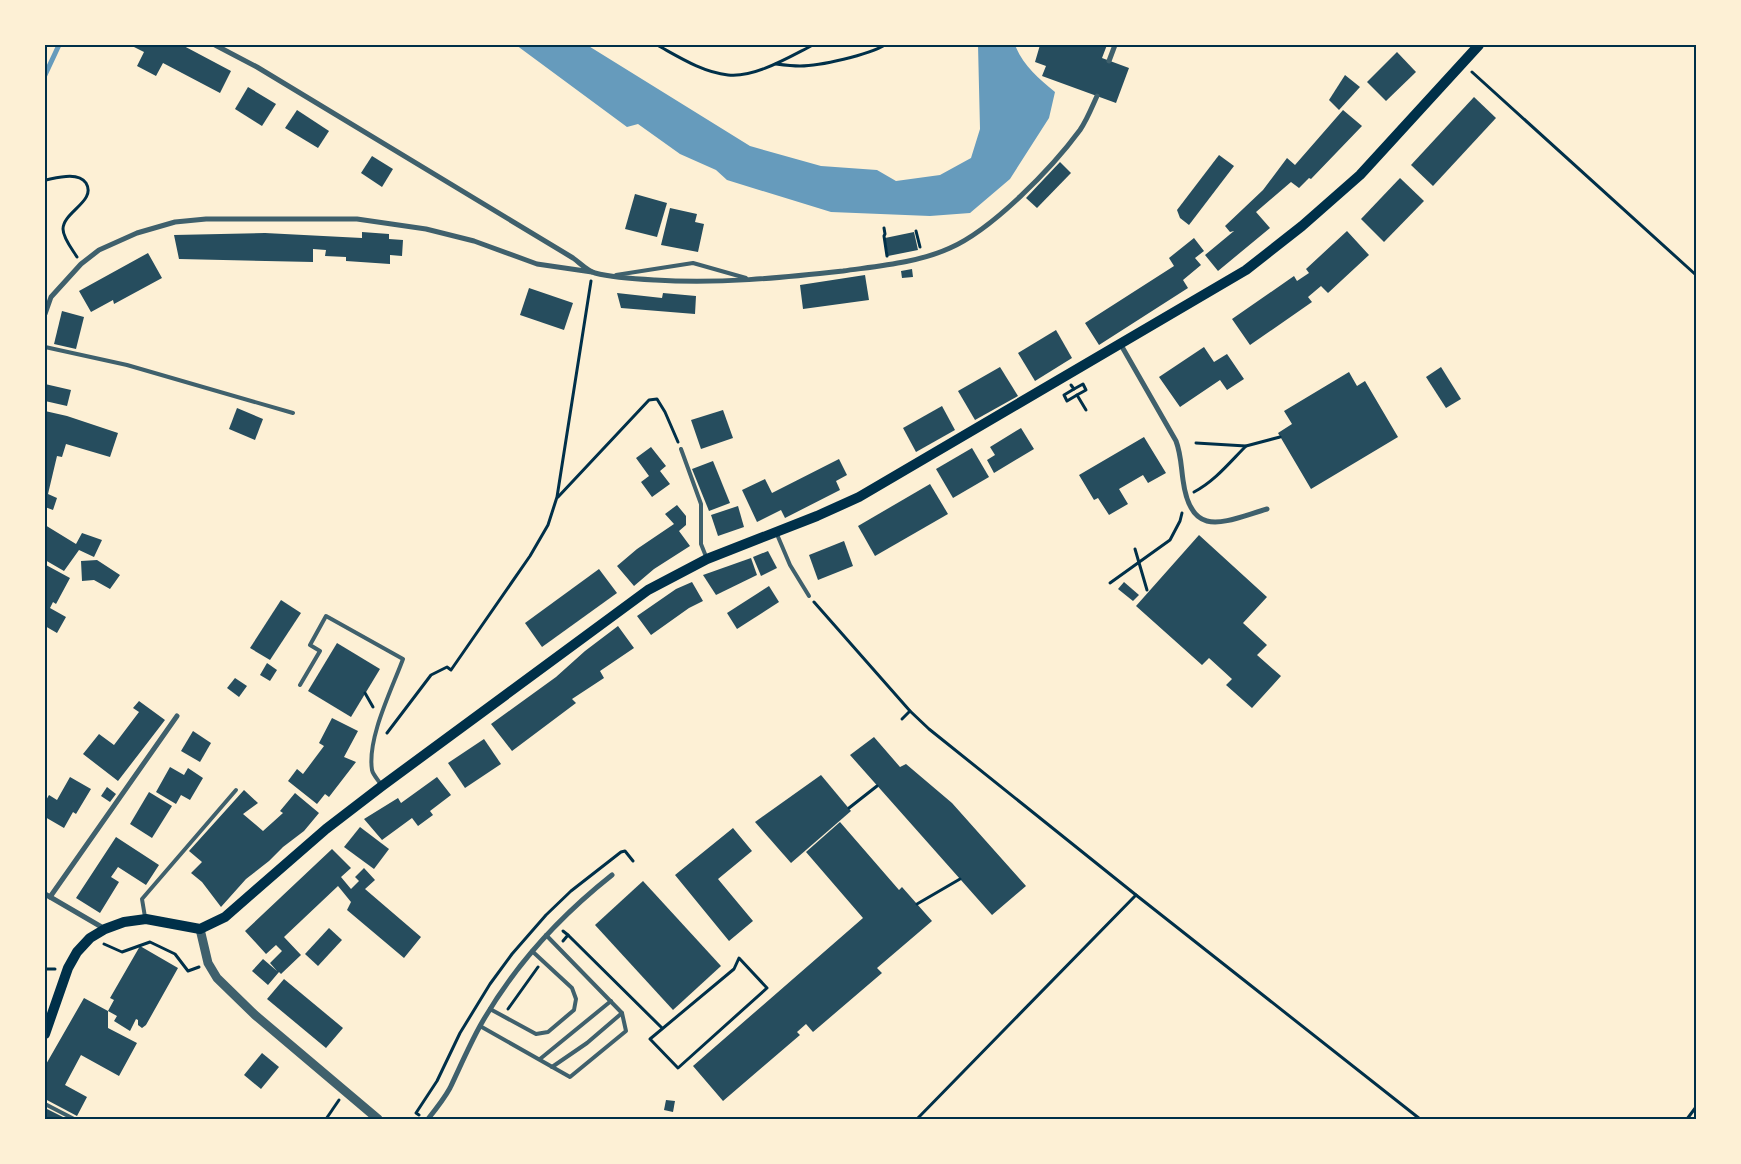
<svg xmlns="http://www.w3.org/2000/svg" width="1741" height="1164" font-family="Roboto,sans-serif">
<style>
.water{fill:#669bbc}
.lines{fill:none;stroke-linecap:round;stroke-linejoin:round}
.stream{stroke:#669bbc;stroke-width:5}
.building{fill:#264d5e}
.path{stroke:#003049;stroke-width:3}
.service{stroke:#3f606c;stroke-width:4}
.minor{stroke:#3f606c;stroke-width:5}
.tertiary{stroke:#3f606c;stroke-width:9}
.secondary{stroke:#003049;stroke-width:10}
.neatline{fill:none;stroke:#003049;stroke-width:2}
</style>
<rect width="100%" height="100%" fill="#fdf0d5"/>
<path class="water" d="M516 45H587L750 146 821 166 877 170 896 181 940 175 971 158 980 129 978 45H1015C1023 65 1038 78 1055 92L1049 118 1010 179 970 213 930 216 831 212 727 180 716 170 680 154 638 124 627 127Z"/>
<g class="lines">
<path class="stream" d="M45 75 59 45"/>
</g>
<g class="building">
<path d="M130 45H182L231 71 220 93 163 63 156 76 137 66 144 52Z"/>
<path d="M1040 45H1068L1072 46V45H1107L1102 58 1129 68 1116 103 1042 76 1046 66 1035 62Z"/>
<path d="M1397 52 1416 72 1386 101 1367 82Z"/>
<path d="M1345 75 1360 87 1339 110 1329 100Z"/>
<path d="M248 87 276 104 262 126 235 109Z"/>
<path d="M1474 97 1496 118 1433 186 1411 165Z"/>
<path d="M297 110 329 131 318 148 285 128Z"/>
<path d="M1343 110 1362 126 1311 179 1309 178 1299 188 1291 182 1256 212 1270 228 1218 271 1205 255 1234 231 1230 232 1225 226 1263 190 1287 158 1295 165Z"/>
<path d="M1219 155 1234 166 1189 225 1180 218 1177 210Z"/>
<path d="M372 156 393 169 382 187 361 173Z"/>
<path d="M1060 162 1071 173 1037 208 1026 198Z"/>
<path d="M1400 178 1424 201 1384 242 1361 219Z"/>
<path d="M635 194 667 203 657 237 625 229Z"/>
<path d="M670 208 697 214 695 222 704 224 698 252 661 245Z"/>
<path d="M1347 231 1369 255 1328 293 1321 286 1308 297 1312 302 1250 345 1232 319 1294 276 1297 281 1309 273 1306 269Z"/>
<path d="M362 232 389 234V239L403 240 402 256 390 255V264L346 261V257L325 256 326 250 313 249V262L179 259 174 235 265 233 362 238Z"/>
<path d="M914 232 918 250 888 256 885 238Z"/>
<path d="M1194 238 1204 251 1195 258 1201 265 1183 280 1188 288 1099 345 1085 323 1174 266 1169 258Z"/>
<path d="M148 253 162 278 114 304 113 300 91 312 79 291Z"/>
<path d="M912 269 913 277 902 278 901 271Z"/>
<path d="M865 275 869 300 803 309 800 285Z"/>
<path d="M529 288 573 303 564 330 520 315Z"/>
<path d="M617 293 662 298 663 293 696 296 695 314 621 308Z"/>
<path d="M62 311 84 317 76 349 54 344Z"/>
<path d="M1056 330 1072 358 1035 381 1018 353Z"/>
<path d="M1204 347 1214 362 1227 354 1244 379 1227 390 1220 380 1180 407 1159 377Z"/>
<path d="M1000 367 1018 396 975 420 958 391Z"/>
<path d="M1441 367 1461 399 1446 408 1426 377Z"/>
<path d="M1349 372 1357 386 1365 381 1398 437 1311 489 1278 433 1292 424 1284 411Z"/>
<path d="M45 384 71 390 67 406 45 401Z"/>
<path d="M942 406 955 430 916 452 903 428Z"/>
<path d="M237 408 263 419 255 440 229 429Z"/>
<path d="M723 410 733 438 701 449 691 420Z"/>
<path d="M45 411 67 416 118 433 110 457 66 444 62 457 57 456 48 494 57 498 53 510 45 507Z"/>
<path d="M1021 428 1034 449 994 473 987 460 995 455 990 447Z"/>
<path d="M1144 437 1166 473 1148 483 1143 475 1119 489 1128 504 1109 515 1098 498 1094 500 1079 475Z"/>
<path d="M651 447 666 466 660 471 670 484 652 497 641 482 649 476 636 458Z"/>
<path d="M972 448 989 477 953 498 936 469Z"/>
<path d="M839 459 847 475 836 481 840 490 785 518 781 510 757 522 742 490 765 479 772 493Z"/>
<path d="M713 461 730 503 709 511 692 469Z"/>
<path d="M930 484 948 514 875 556 858 526Z"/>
<path d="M677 505 686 516V525L679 531 690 546 654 569 634 586 617 566 637 549 674 524 665 514Z"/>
<path d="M738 506 744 527 718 536 711 515Z"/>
<path d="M45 525 76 544 82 533 102 540 94 557 79 550 64 571 45 560Z"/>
<path d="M1199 535 1267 597 1243 623 1267 645 1257 655 1281 676 1252 708 1226 685 1232 679 1209 658 1202 665 1136 606Z"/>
<path d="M844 541 853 566 818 580 809 555Z"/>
<path d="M768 551 777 568 761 576 753 557Z"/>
<path d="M751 558 757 575 716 595 703 575Z"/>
<path d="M97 560 120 575 110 589 94 580 82 581 81 561Z"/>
<path d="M46 565 70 578 56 604 53 602 50 608 66 617 57 633 45 626V568Z"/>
<path d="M599 569 617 593 542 647 525 623Z"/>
<path d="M692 582 703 601 689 608 651 635 637 616 676 589Z"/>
<path d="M1124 582 1139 595 1133 601 1118 589Z"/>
<path d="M769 586 779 602 737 629 727 613Z"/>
<path d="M281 600 301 613 270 660 250 648Z"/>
<path d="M618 626 634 648 600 671 604 678 572 699 576 703 512 751 491 724 556 677 585 651Z"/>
<path d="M337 643 380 669 351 717 308 691Z"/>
<path d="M267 663 277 670 270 681 260 675Z"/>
<path d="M235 678 247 686 239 697 227 688Z"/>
<path d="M139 701 165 720 118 781 83 754 99 734 114 745 139 712 133 708Z"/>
<path d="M332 718 358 731 344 757 356 762 329 797 325 794 317 804 288 781 297 769 303 774 324 746 319 743Z"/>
<path d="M193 731 211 743 200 762 181 751Z"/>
<path d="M874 737 900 767 906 764 952 803 1026 886 992 915 850 755Z"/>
<path d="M484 739 501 764 465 788 448 763Z"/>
<path d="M170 767 184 775 188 768 203 778 190 800 181 795 176 804 156 792Z"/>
<path d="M821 775 851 811 791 863 755 822Z"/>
<path d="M70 777 91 789 76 814 73 812 64 828 45 817V802L49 795 57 800Z"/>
<path d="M437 777 451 795 430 811 433 815 418 826 412 818 382 840 364 819 398 798 401 803Z"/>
<path d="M107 787 116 794 110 802 101 796Z"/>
<path d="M244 790 258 803 243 814 263 831 283 813 280 811 295 793 319 813 304 831 283 847 269 861 246 879 221 907 202 882 191 873 202 862 189 851Z"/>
<path d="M149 792 172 806 152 838 130 824Z"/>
<path d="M840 822 899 890 902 887 932 921 877 968 882 973 813 1032 806 1024 797 1032 800 1035 723 1101 693 1066 863 918 806 852Z"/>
<path d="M360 827 389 849 374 869 344 847Z"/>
<path d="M733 828 752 851 718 879 753 921 729 941 675 875Z"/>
<path d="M116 837 159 865 146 885 118 867 111 877 119 882 100 913 76 898Z"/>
<path d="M332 849 351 868 341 877 351 889 359 881 355 877 364 868 375 880 365 889 421 937 404 958 347 910 351 902 338 886 284 937 301 955 281 974 279 972 268 985 252 971 263 959 277 971 270 963 282 951 276 945 266 954 245 931Z"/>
<path d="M643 881 721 966 673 1010 595 925Z"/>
<path d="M329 928 342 940 318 966 305 954Z"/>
<path d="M140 946 178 968 146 1025 142 1028 138 1025V1020L136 1019 130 1031 114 1021 117 1016 108 1011 114 1000 110 998Z"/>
<path d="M284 979 343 1028 326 1048 267 999Z"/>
<path d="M84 998 108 1011V1028L137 1043 119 1076 81 1055 65 1085 87 1097 77 1116 45 1099V1066Z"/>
<path d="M262 1053 279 1067 261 1089 244 1075Z"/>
<path d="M666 1100 675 1101 673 1112 664 1110Z"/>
<path d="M45 1108 67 1119H45Z"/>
</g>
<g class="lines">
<g class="path">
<path d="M657 45C679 57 702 72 728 75 755 78 789 57 813 45"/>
<path d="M776 64C784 65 792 66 800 66 820 66 868 55 885 45"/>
<path d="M1472 72 1696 275"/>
<path d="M45 180C56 178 78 171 86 183 97 201 63 212 63 229 63 238 72 249 77 257"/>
<path d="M884 228 885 234 884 236 887 256"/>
<path d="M916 231 920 247"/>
<path d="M1071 385 1074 389 1083 384 1086 390 1077 395 1086 410"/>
<path d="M1074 389 1064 395 1067 401 1077 395"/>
<path d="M1196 443 1246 446 1280 437"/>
<path d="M1194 492C1215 481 1230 462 1246 446"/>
<path d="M558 497 649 400 657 399 665 412 678 442"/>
<path d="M1135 549 1147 590"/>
<path d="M1110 583 1170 540 1180 521 1182 513"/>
<path d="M814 602 910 711 929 729 1136 895"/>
<path d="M365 693 373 707"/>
<path d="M902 719 910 711"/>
<path d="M387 733 431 675 447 667 451 670 530 556 548 525 557 497 591 281"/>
<path d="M849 808 877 786"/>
<path d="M917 904 960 879"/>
<path d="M568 935 662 1028"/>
<path d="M563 941 568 935 563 931"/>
<path d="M104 944 122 952 150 942 175 954 188 971 199 967"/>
<path d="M739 958 767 988 678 1068 650 1039 734 969Z"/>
<path d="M45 969H55"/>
<path d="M508 1009 538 967"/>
<path d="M419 1115 416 1113 437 1081 460 1033 490 984 512 954 546 915 571 891 621 852 625 851 633 861"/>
<path d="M326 1119 339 1100"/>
<path d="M917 1119 1136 895 1420 1119"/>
<path d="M1687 1119 1696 1107"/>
</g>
<g class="service">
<path d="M616 275 693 263 746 278"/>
<path d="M45 347 127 365 293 413"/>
<path d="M681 449 701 504V544L707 559"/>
<path d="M776 532 790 565 809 596"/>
<path d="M300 685 320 651 310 645 326 616 403 659C392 689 367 738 372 770 373 775 379 781 382 786"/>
<path d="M145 917 142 899 236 790"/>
<path d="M490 1009 536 1034 548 1032 574 1010 576 999 572 988 532 951"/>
<path d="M480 1026 570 1077 626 1031 622 1013 546 935"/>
<path d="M540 1059 611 1001"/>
<path d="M552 1067 587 1043 622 1013"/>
<path d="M45 1104 74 1119"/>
</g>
<g class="minor">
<path d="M215 45 257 67 573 258C579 262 587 271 595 273 614 278 635 279 655 280 718 284 780 278 843 271 878 266 917 263 950 248 993 229 1052 168 1080 130 1087 120 1092 107 1097 96"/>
<path d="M1109 61 1115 45"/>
<path d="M45 314 51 297 81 264 99 250 137 233 175 222 206 219H357L426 229 474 241 537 264 592 272"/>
<path d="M1121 345 1176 441C1181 454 1181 466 1183 480 1191 541 1225 521 1267 509"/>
<path d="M45 894 105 929"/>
<path d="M50 897 177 716"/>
<path d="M428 1119C436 1109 444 1099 450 1088 460 1067 469 1046 480 1026 513 967 559 917 612 875"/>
</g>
<path class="tertiary" d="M200 929 208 963 217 978 255 1015 378 1119"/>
<path class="secondary" d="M45 1034 68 968 77 952 90 938 105 929 124 922 146 919 200 929 225 917 326 829 382 786 648 590 707 559 817 516 859 497 1246 270 1302 226 1360 175 1479 45"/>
</g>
<rect width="1741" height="1164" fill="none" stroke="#fdf0d5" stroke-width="92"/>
<rect x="46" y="46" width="1649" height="1072" class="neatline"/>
</svg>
